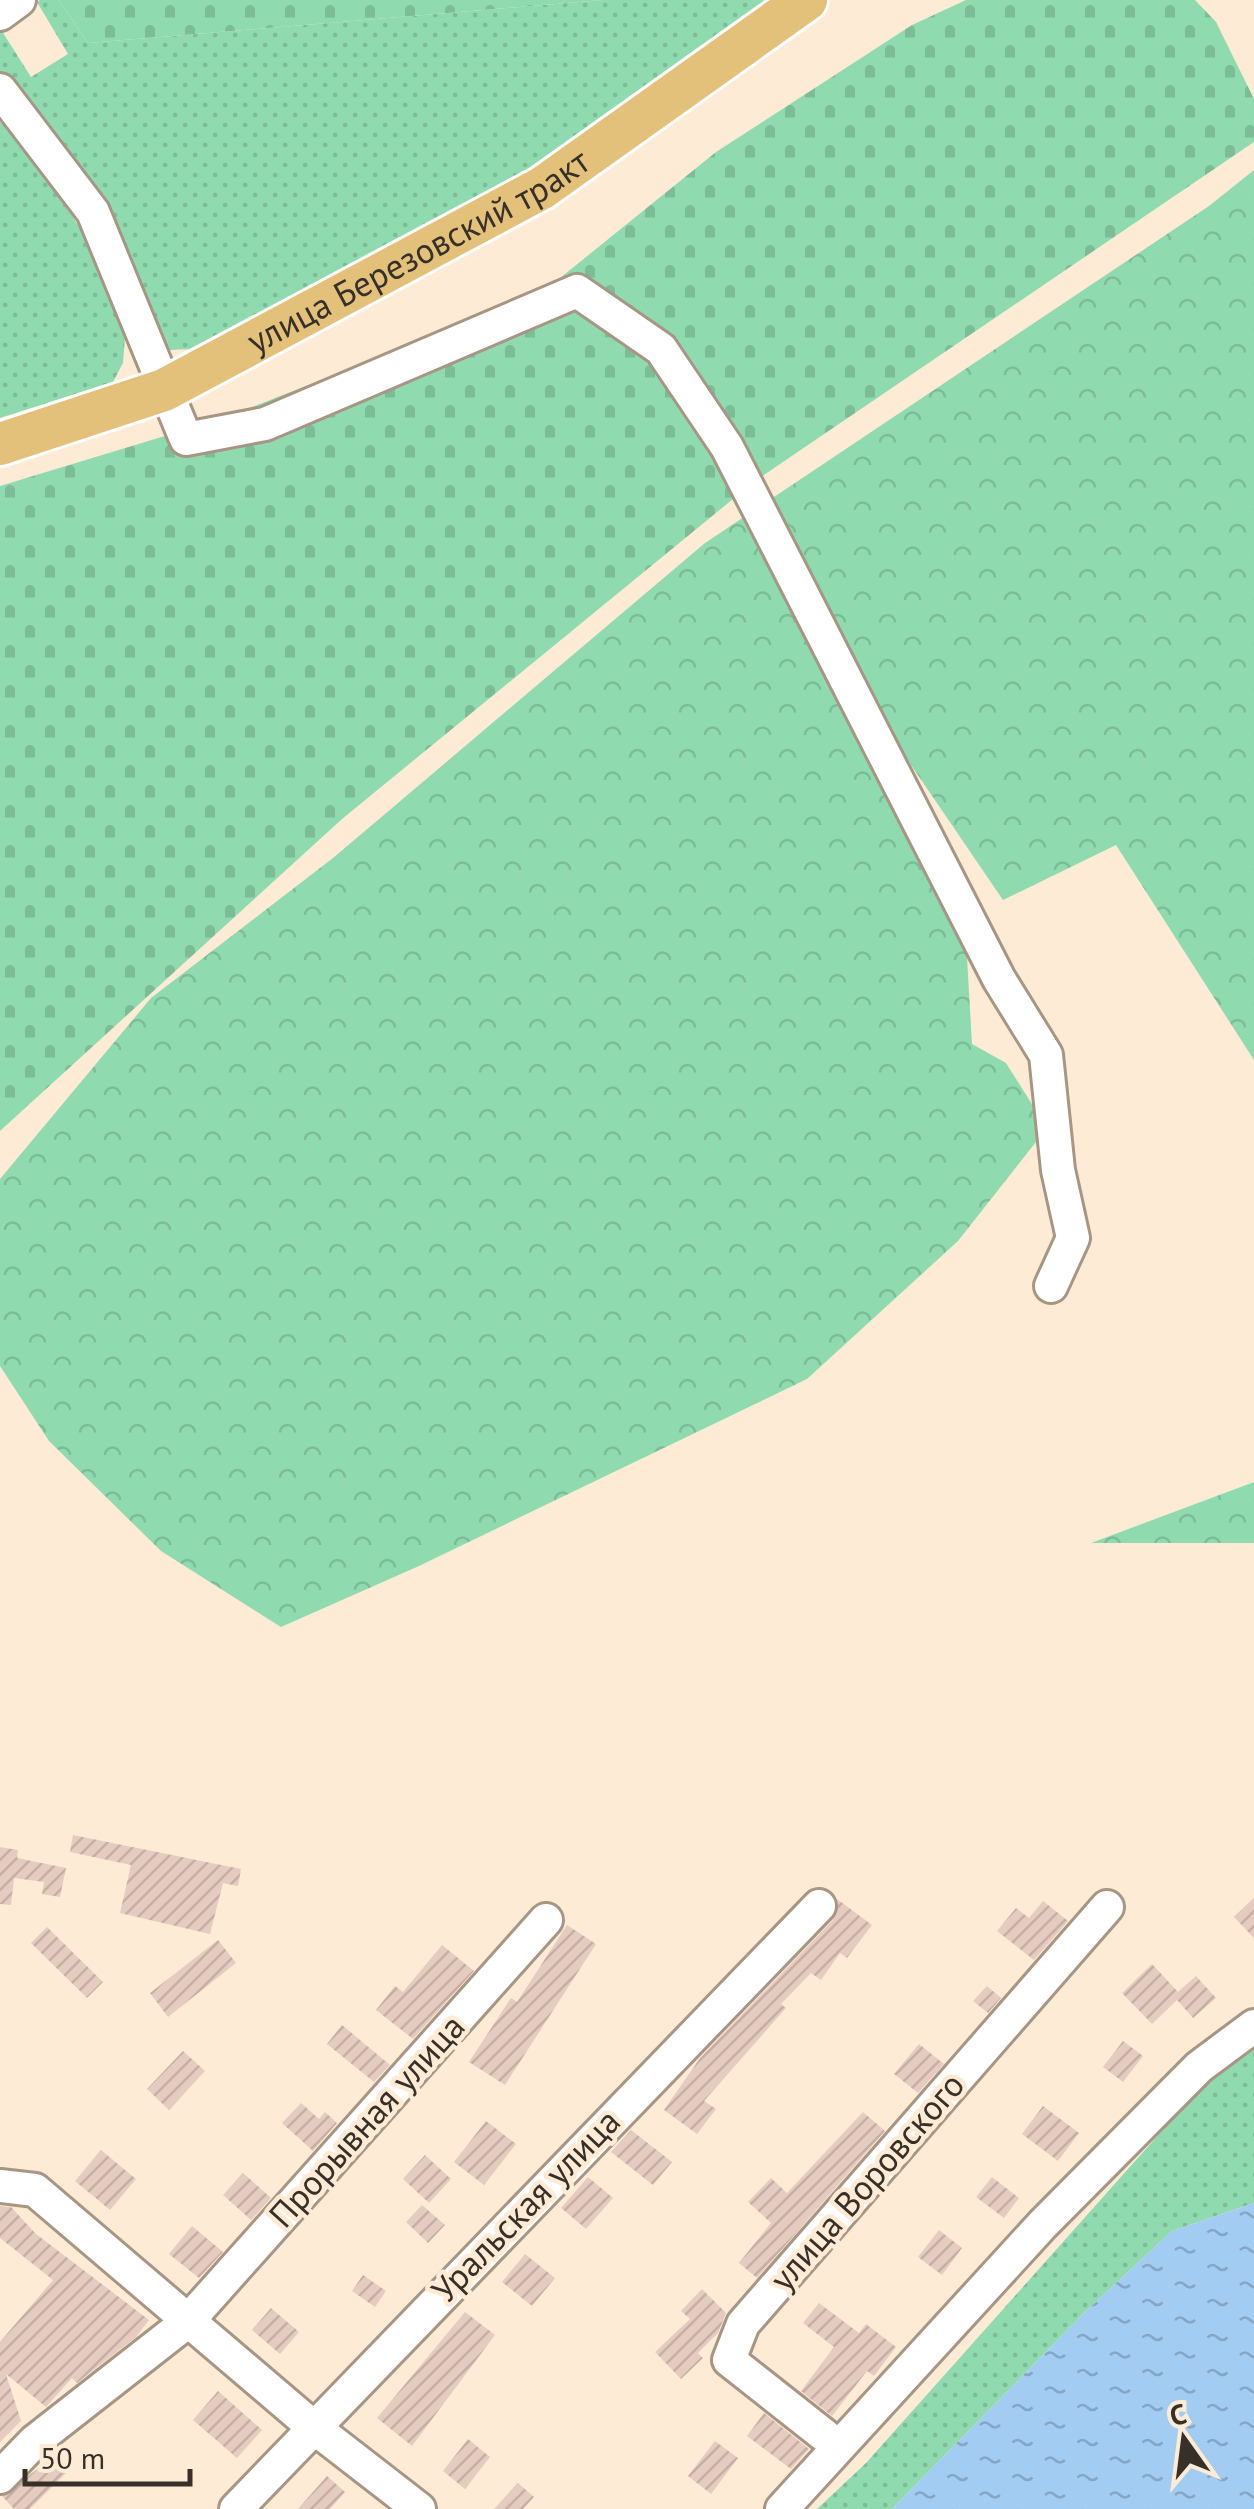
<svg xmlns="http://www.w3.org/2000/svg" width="1254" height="2509" font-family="'PT Sans',sans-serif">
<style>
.grass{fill:url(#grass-dots)}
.forest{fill:url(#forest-crowns)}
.cemetery{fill:url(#cemetery-stones)}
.water{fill:url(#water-ripples)}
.building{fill:url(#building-hatch)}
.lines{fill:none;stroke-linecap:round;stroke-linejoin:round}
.minor-casing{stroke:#a79683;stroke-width:38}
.major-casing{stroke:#fff;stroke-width:48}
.minor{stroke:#fff;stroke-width:32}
.major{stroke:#e4c17b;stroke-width:42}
.labels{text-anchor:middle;stroke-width:9;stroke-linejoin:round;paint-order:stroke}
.street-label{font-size:35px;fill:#373029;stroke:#fdebd6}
</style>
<defs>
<pattern id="grass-dots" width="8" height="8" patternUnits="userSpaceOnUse" patternTransform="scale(2.5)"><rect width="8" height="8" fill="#8fdbaf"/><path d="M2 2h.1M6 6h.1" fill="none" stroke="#7cbc97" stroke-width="1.8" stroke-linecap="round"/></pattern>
<pattern id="forest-crowns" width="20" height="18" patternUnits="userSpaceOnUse" patternTransform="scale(2.5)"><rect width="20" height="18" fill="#8fdbaf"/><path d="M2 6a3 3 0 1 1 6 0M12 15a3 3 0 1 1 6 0" fill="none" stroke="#7cbc97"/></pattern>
<pattern id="cemetery-stones" width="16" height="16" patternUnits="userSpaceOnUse" patternTransform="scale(2.5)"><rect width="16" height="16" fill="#8fdbaf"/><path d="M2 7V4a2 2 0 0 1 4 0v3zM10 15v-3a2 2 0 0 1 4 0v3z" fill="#7cbc97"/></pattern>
<pattern id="water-ripples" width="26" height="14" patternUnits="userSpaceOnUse" patternTransform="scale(2.5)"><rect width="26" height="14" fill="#a3ccf3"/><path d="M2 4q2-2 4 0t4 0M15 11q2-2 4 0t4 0" fill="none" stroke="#86a6c5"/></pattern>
<pattern id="building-hatch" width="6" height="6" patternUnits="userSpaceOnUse" patternTransform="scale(2.5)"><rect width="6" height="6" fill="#e6cbc0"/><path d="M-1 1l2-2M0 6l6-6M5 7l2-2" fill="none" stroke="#c6afa5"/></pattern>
</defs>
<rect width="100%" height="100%" fill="#fdebd6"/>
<g class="grass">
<path d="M40 0H59L88 43 603 0H768L683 65 513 180 190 349 169 350 155 340 105 207 0 74V28L31 77 68 54 37 2Z"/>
<path d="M0 108 38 158 89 244 125 337 123 363 113 382 0 418Z"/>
<path d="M1254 2040V2203L1172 2231 1084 2313 892 2509H817L866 2463 1210 2077Z"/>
</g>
<g class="forest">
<path d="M1254 170V1060L1116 845 1003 900 881 721 965 923 972 1044 1006 1063 1047 1128 958 1241 807 1379 419 1566 281 1627 161 1551 49 1441 0 1366V1179L151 998 333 858 705 543 1209 206Z"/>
<path d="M1254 1482V1543H1091Z"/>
</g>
<g class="cemetery">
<path d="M59 0H603L88 43Z"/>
<path d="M966 0H1195L1216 22 1254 99V142L755 481 342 819 0 1131V486L224 418 539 295 716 152 912 25Z"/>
</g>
<path class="water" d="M1254 2203V2509H892L1084 2313 1172 2231Z"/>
<g class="building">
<path d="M73 1835 241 1869 238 1886 223 1883 210 1934 120 1913 131 1865 70 1852Z"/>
<path d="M0 1847 18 1850 17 1858 66 1868 60 1897 42 1894 44 1882 14 1878 11 1905 0 1904Z"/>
<path d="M1254 1898V1938L1234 1917Z"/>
<path d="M837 1899 872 1925 847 1958 840 1953 821 1980 811 1973 781 2004 786 2008 704 2101 716 2109 697 2134 664 2110 700 2058 833 1920Z"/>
<path d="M1043 1901 1068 1921 1034 1960 997 1931 1016 1908 1029 1918Z"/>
<path d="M567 1925 596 1944 505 2085 469 2062 511 1998 517 2002Z"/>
<path d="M47 1927 103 1982 87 1998 31 1943Z"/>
<path d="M218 1940 236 1963 168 2017 150 1993Z"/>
<path d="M442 1945 474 1971 413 2039 376 2010 395 1986 403 1992Z"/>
<path d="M1152 1964 1178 1992 1196 1976 1216 1998 1193 2018 1177 2000 1152 2024 1122 1993Z"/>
<path d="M987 1986 1001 1998 988 2013 973 2001Z"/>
<path d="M342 2025 390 2065 374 2082 327 2044Z"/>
<path d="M1123 2041 1143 2056 1123 2082 1103 2067Z"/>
<path d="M919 2044 944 2064 918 2093 894 2074Z"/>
<path d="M183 2051 205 2071 169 2110 147 2089Z"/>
<path d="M301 2103 319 2119 325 2112 337 2123 313 2151 282 2123Z"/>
<path d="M1043 2106 1079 2133 1058 2161 1022 2134Z"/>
<path d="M863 2112 885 2131 757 2278 739 2263 771 2223 748 2202 771 2178 787 2193Z"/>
<path d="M486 2121 516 2144 484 2185 454 2162Z"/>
<path d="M631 2130 672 2162 653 2185 611 2152Z"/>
<path d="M101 2150 136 2179 110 2210 75 2181Z"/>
<path d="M425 2155 451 2179 429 2203 403 2179Z"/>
<path d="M243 2173 271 2198 251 2220 223 2195Z"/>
<path d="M588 2177 613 2198 586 2229 561 2208Z"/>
<path d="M992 2177 1019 2198 1004 2218 976 2197Z"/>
<path d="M422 2205 445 2225 428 2243 406 2222Z"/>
<path d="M0 2206 11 2207 36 2234 149 2320 136 2337 77 2383 72 2378 46 2407 6 2374 21 2421 0 2442V2342L53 2280 0 2238Z"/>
<path d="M192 2226 223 2252 199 2278 169 2254Z"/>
<path d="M939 2230 962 2248 942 2275 918 2257Z"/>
<path d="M525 2254 555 2278 532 2306 502 2282Z"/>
<path d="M363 2275 386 2291 375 2307 352 2291Z"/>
<path d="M702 2289 726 2313 718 2333 698 2353 703 2358 681 2379 655 2352 690 2319 681 2311Z"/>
<path d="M819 2303 859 2333 866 2324 896 2347 874 2376 867 2371 832 2416 801 2391 834 2347 803 2323Z"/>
<path d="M271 2308 299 2332 280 2354 252 2330Z"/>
<path d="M465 2312 495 2335 412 2446 377 2418Z"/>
<path d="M218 2391 262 2430 237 2458 193 2420Z"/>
<path d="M764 2413 809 2449 791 2469 747 2436Z"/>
<path d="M468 2439 490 2457 465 2489 443 2471Z"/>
<path d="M715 2441 738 2458 711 2494 688 2476Z"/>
<path d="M53 2457 67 2472 30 2509H14L2 2496Z"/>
<path d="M327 2476 345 2492 330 2509H298Z"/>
<path d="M518 2483 534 2497 523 2509H494Z"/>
</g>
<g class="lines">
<defs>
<g id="minor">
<path d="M0 14 19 0"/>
<path d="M0 90 93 212 186 439 265 424 577 291 661 349 727 447 999 979 1046 1055 1058 1170 1073 1238 1051 1286"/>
<path d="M0 2186 35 2190 312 2426 419 2509"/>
<path d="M838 2446 729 2360 743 2324 1107 1907"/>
<path d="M0 2477 35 2441 187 2322 546 1920"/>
<path d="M236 2509 819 1906"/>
<path d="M782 2509 1043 2224 1199 2067 1254 2026"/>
</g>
<g id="major">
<path id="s1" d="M0 444 164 390 542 188 806 0"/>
</g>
</defs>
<use href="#minor" class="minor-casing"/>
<use href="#major" class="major-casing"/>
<use href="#minor" class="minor"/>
<use href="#major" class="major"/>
</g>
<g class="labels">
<g class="street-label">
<text dy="12" stroke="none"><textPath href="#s1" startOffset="462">улица Березовский тракт</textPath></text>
<text transform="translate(367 2121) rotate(-48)" y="12">Прорывная улица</text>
<text transform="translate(867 2182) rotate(-49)" y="12">улица Воровского</text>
<text transform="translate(526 2206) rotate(-46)" y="12">Уральская улица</text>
</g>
</g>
<g transform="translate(1184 2439) rotate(346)" stroke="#fdebd6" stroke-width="8" paint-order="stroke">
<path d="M0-8L18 38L0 25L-18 38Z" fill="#373029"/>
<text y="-15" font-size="28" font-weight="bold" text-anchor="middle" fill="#373029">С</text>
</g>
<path d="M25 2469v15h165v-15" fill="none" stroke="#373029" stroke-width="5"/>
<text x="40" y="2469" font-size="30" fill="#373029" stroke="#fdebd6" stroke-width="8" paint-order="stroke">50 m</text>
</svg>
